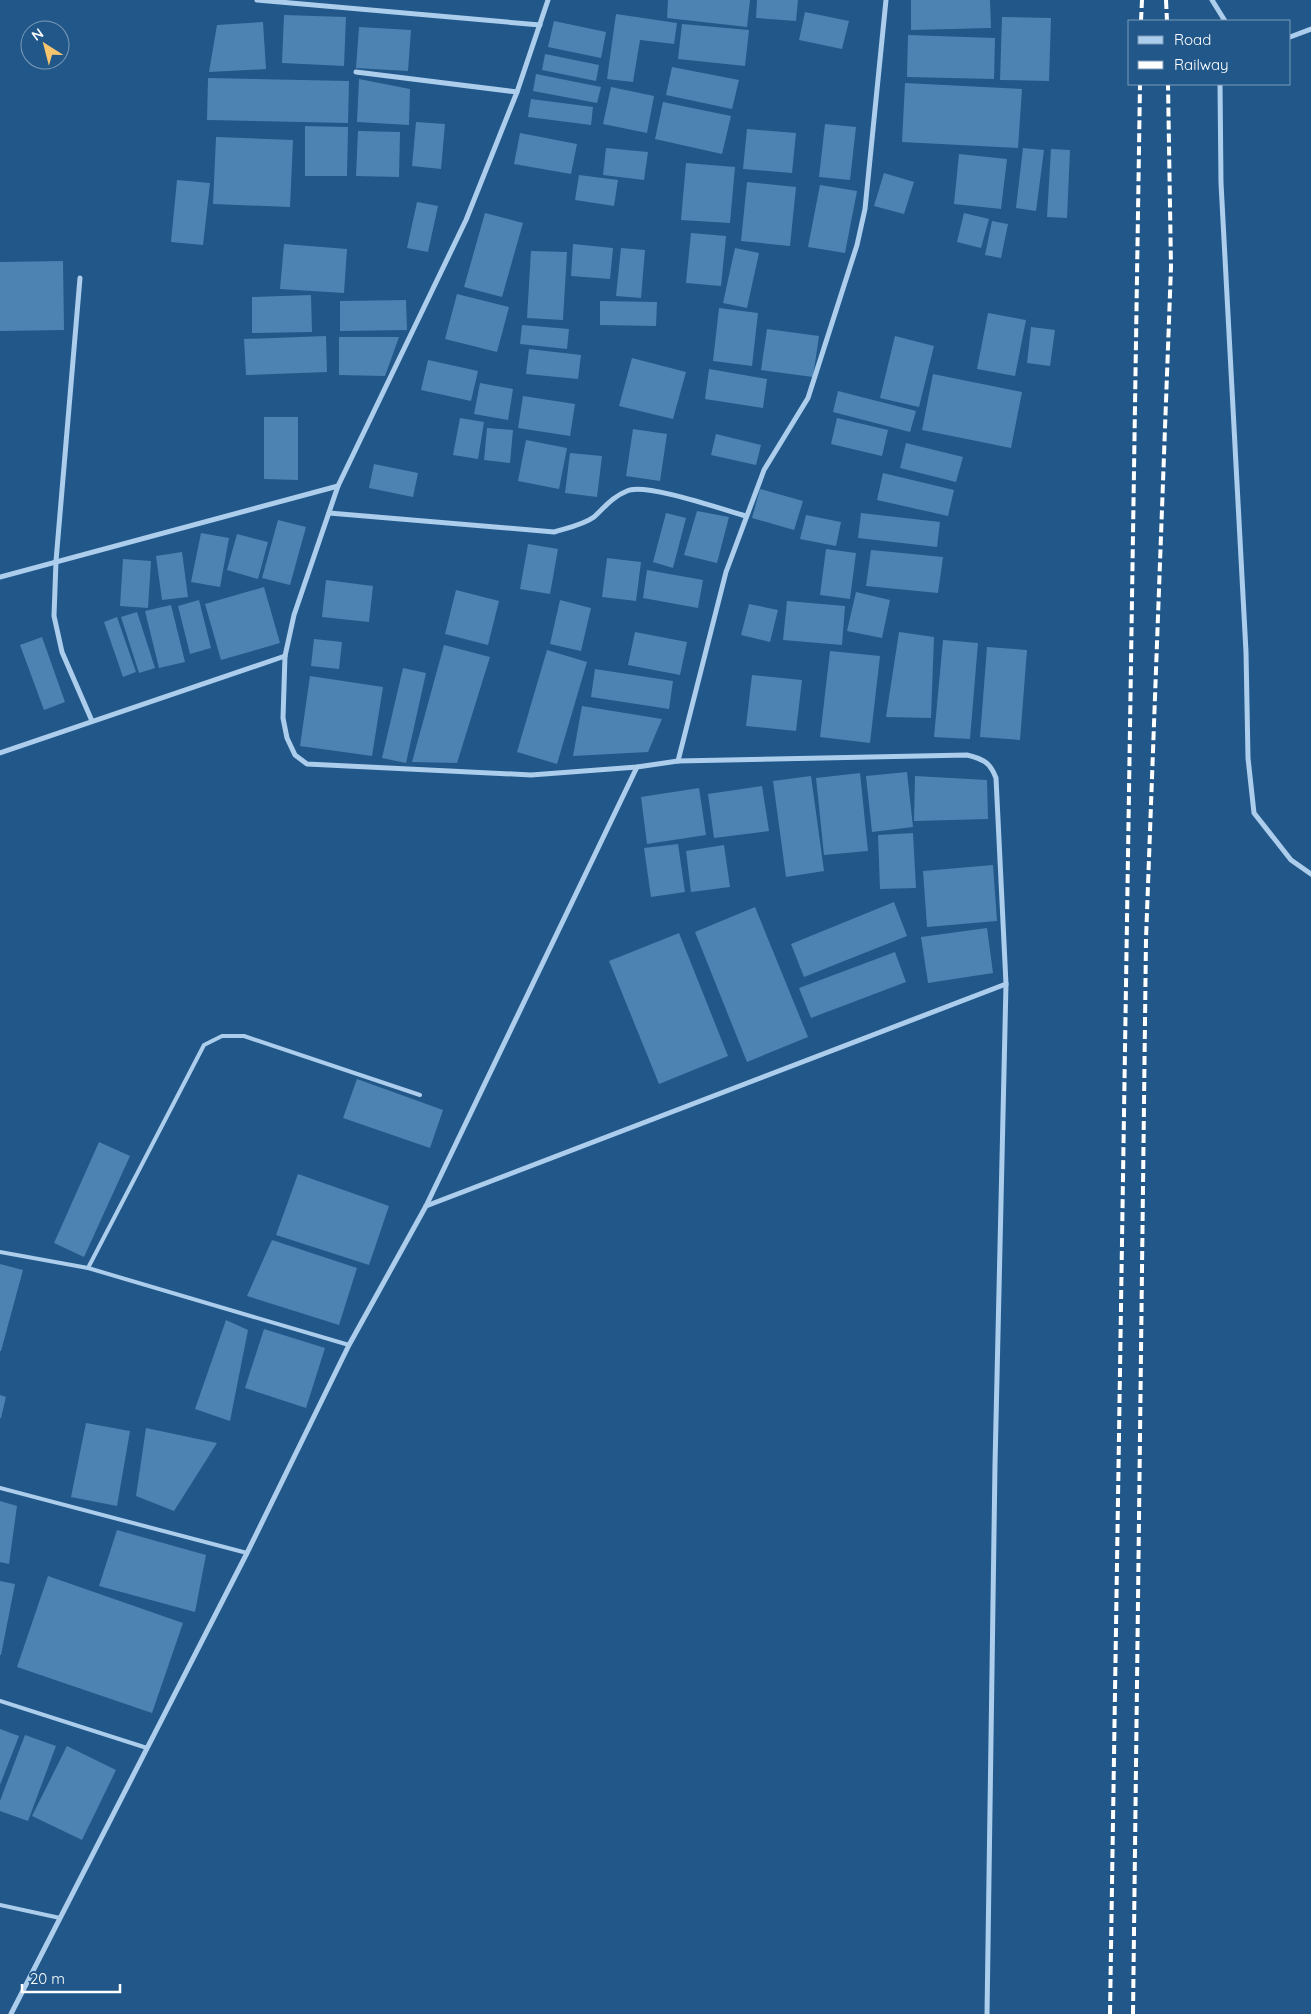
<svg xmlns="http://www.w3.org/2000/svg" width="1311" height="2014" font-family="Quicksand,sans-serif">
<style>
.building{fill:#4d83b3}
.lines{fill:none;stroke-linecap:round;stroke-linejoin:round}
.service{stroke:#accdeb;stroke-width:4}
.minor{stroke:#accdeb;stroke-width:5}
.rail{stroke:#fff;stroke-width:4;stroke-dasharray:9 4;stroke-linecap:butt}
</style>
<rect width="100%" height="100%" fill="#215789"/>
<g class="building">
<path d="M668 0H750L747 27 667 18Z"/>
<path d="M757 0H798L796 21 756 18Z"/>
<path d="M911 0H990L991 28 911 30Z"/>
<path d="M805 12 849 21 842 49 799 40Z"/>
<path d="M616 14 677 23 674 44 640 40 633 82 607 79Z"/>
<path d="M284 15 346 17 344 66 282 63Z"/>
<path d="M1002 17 1051 18 1049 81 1000 80Z"/>
<path d="M554 21 606 32 601 58 548 47Z"/>
<path d="M263 22 266 69 209 72 217 25Z"/>
<path d="M682 24 749 30 745 66 678 59Z"/>
<path d="M359 27 411 30 408 71 356 68Z"/>
<path d="M908 35 995 38 994 79 907 77Z"/>
<path d="M545 54 599 65 596 81 542 70Z"/>
<path d="M672 67 739 80 732 109 666 95Z"/>
<path d="M536 74 601 87 597 103 533 91Z"/>
<path d="M208 78 349 81 348 123 207 120Z"/>
<path d="M359 79 410 89 409 125 357 122Z"/>
<path d="M905 83 1022 89 1018 148 902 142Z"/>
<path d="M611 87 654 96 647 133 603 124Z"/>
<path d="M531 99 593 107 591 125 528 117Z"/>
<path d="M663 102 731 116 722 154 655 139Z"/>
<path d="M416 122 445 124 441 169 412 166Z"/>
<path d="M825 124 856 127 850 180 819 177Z"/>
<path d="M305 126 348 127 347 176H305Z"/>
<path d="M747 129 796 133 792 173 743 169Z"/>
<path d="M358 131 400 132 399 177 356 176Z"/>
<path d="M520 133 577 144 571 174 514 164Z"/>
<path d="M216 137 293 140 290 207 213 204Z"/>
<path d="M606 148 648 152 644 180 603 175Z"/>
<path d="M1023 148 1044 150 1036 211 1016 208Z"/>
<path d="M1051 149 1070 150 1067 218 1047 217Z"/>
<path d="M959 154 1007 159 1001 209 954 204Z"/>
<path d="M686 163 735 167 730 223 681 220Z"/>
<path d="M884 173 914 182 904 214 874 206Z"/>
<path d="M579 175 618 180 614 206 575 200Z"/>
<path d="M177 180 210 183 203 245 171 242Z"/>
<path d="M747 182 796 187 790 246 741 241Z"/>
<path d="M820 185 857 191 845 253 808 247Z"/>
<path d="M417 202 438 206 428 252 407 248Z"/>
<path d="M485 213 523 223 502 297 464 287Z"/>
<path d="M964 213 989 219 981 248 957 242Z"/>
<path d="M992 221 1008 224 1001 258 985 255Z"/>
<path d="M691 233 726 236 721 286 686 283Z"/>
<path d="M284 244 347 249 344 293 280 289Z"/>
<path d="M573 244 613 248 610 279 571 276Z"/>
<path d="M621 248 645 250 641 298 616 296Z"/>
<path d="M735 248 759 253 747 308 723 303Z"/>
<path d="M531 251 567 252 563 320 527 318Z"/>
<path d="M63 261 64 330 0 331V262Z"/>
<path d="M457 294 509 307 497 352 445 339Z"/>
<path d="M311 295 312 332 252 333V297Z"/>
<path d="M406 300 407 330 340 331V301Z"/>
<path d="M600 301 657 302 656 326 600 325Z"/>
<path d="M719 308 758 313 752 366 713 361Z"/>
<path d="M988 313 1026 320 1015 376 977 369Z"/>
<path d="M522 325 569 329 567 349 520 344Z"/>
<path d="M1031 327 1055 330 1050 366 1027 363Z"/>
<path d="M767 329 819 336 813 377 761 370Z"/>
<path d="M326 336 327 372 246 375 244 339Z"/>
<path d="M895 336 934 346 919 407 880 398Z"/>
<path d="M339 337H399L385 376 339 375Z"/>
<path d="M529 349 581 355 578 379 526 374Z"/>
<path d="M632 358 686 372 673 419 619 406Z"/>
<path d="M428 360 478 371 471 401 421 390Z"/>
<path d="M709 369 767 379 763 408 705 399Z"/>
<path d="M933 374 1022 392 1011 448 922 430Z"/>
<path d="M480 383 513 389 508 420 474 414Z"/>
<path d="M838 391 916 411 910 432 833 412Z"/>
<path d="M523 396 575 404 570 436 518 428Z"/>
<path d="M264 417H298V480L264 479Z"/>
<path d="M460 418 484 422 478 459 453 455Z"/>
<path d="M837 418 888 430 882 456 831 444Z"/>
<path d="M487 428 513 430 510 463 484 460Z"/>
<path d="M633 429 667 434 660 481 626 476Z"/>
<path d="M716 434 761 445 756 465 711 455Z"/>
<path d="M526 440 567 448 559 489 518 481Z"/>
<path d="M906 443 963 457 956 482 900 468Z"/>
<path d="M570 453 602 456 597 497 565 493Z"/>
<path d="M374 464 418 473 413 497 369 488Z"/>
<path d="M883 473 954 490 948 516 877 500Z"/>
<path d="M760 489 803 501 794 530 752 518Z"/>
<path d="M697 511 729 517 717 563 684 555Z"/>
<path d="M666 513 686 518 673 568 653 562Z"/>
<path d="M861 513 940 522 937 547 858 538Z"/>
<path d="M806 515 841 522 836 546 800 539Z"/>
<path d="M278 520 306 527 290 585 262 578Z"/>
<path d="M201 533 229 538 220 587 191 582Z"/>
<path d="M237 534 268 542 258 579 227 570Z"/>
<path d="M528 544 558 549 550 594 520 589Z"/>
<path d="M826 549 856 553 850 599 820 595Z"/>
<path d="M871 550 943 557 938 593 866 586Z"/>
<path d="M182 552 188 597 162 600 156 556Z"/>
<path d="M607 558 641 562 636 601 602 597Z"/>
<path d="M123 559 151 561 148 608 120 606Z"/>
<path d="M647 570 703 580 698 608 643 598Z"/>
<path d="M326 580 373 586 369 622 322 617Z"/>
<path d="M264 587 280 643 221 660 205 604Z"/>
<path d="M456 590 499 601 488 645 445 634Z"/>
<path d="M856 592 890 600 882 638 847 631Z"/>
<path d="M199 600 211 648 190 654 178 606Z"/>
<path d="M560 600 591 608 581 651 550 644Z"/>
<path d="M787 601 845 606 842 645 783 640Z"/>
<path d="M749 604 778 610 770 642 741 635Z"/>
<path d="M171 605 185 662 159 668 145 611Z"/>
<path d="M137 612 155 668 139 673 121 617Z"/>
<path d="M117 617 136 672 123 677 104 622Z"/>
<path d="M635 632 687 642 680 675 628 665Z"/>
<path d="M899 632 934 637 931 718 886 717Z"/>
<path d="M42 637 65 702 44 710 20 645Z"/>
<path d="M314 639 342 642 339 669 311 666Z"/>
<path d="M943 640 978 643 970 739 934 737Z"/>
<path d="M444 645 490 657 457 763 412 762Z"/>
<path d="M987 647 1027 650 1020 740 980 737Z"/>
<path d="M547 650 587 662 557 764 517 752Z"/>
<path d="M830 651 880 656 870 743 820 737Z"/>
<path d="M403 668 426 673 406 763 382 758Z"/>
<path d="M595 669 673 681 669 709 591 697Z"/>
<path d="M752 675 802 680 796 731 746 726Z"/>
<path d="M310 676 383 687 372 756 300 746Z"/>
<path d="M582 706 662 719 648 752 573 756Z"/>
<path d="M907 772 913 827 872 832 866 776Z"/>
<path d="M860 773 868 851 824 855 816 778Z"/>
<path d="M811 776 824 871 786 877 773 781Z"/>
<path d="M915 776 987 780 988 819 914 821Z"/>
<path d="M762 786 769 831 714 838 708 794Z"/>
<path d="M699 788 706 835 647 844 641 797Z"/>
<path d="M913 833 916 888 880 889 878 835Z"/>
<path d="M678 844 685 892 651 897 644 848Z"/>
<path d="M724 845 730 887 691 892 686 851Z"/>
<path d="M993 865 997 921 927 927 923 871Z"/>
<path d="M894 902 907 936 804 977 791 944Z"/>
<path d="M755 907 808 1037 747 1062 695 932Z"/>
<path d="M987 928 993 973 928 983 921 937Z"/>
<path d="M679 933 728 1056 659 1084 609 961Z"/>
<path d="M895 952 906 982 811 1018 799 988Z"/>
<path d="M357 1079 443 1110 430 1148 343 1118Z"/>
<path d="M99 1142 130 1156 84 1257 54 1243Z"/>
<path d="M298 1174 389 1206 369 1265 276 1235Z"/>
<path d="M272 1240 357 1268 339 1325 247 1296Z"/>
<path d="M0 1264 23 1270 1 1351H0Z"/>
<path d="M226 1320 248 1330 230 1421 195 1409Z"/>
<path d="M264 1329 325 1348 306 1408 245 1388Z"/>
<path d="M0 1395 6 1397 1 1418H0Z"/>
<path d="M86 1423 130 1431 117 1506 71 1497Z"/>
<path d="M146 1428 217 1443 174 1511 136 1496Z"/>
<path d="M0 1501 17 1506 9 1564 0 1562Z"/>
<path d="M117 1530 206 1555 195 1612 99 1586Z"/>
<path d="M48 1576 183 1623 152 1713 17 1667Z"/>
<path d="M0 1581 15 1584 1 1655H0Z"/>
<path d="M0 1729 19 1736 0 1785Z"/>
<path d="M25 1735 56 1746 28 1821 0 1811V1801Z"/>
<path d="M67 1746 116 1770 82 1840 32 1816Z"/>
</g>
<g class="lines">
<g class="service">
<path d="M0 1252 88 1268 349 1345"/>
<path d="M88 1268 204 1045 222 1036H244L420 1095"/>
<path d="M0 1488 247 1553"/>
<path d="M0 1701 147 1748"/>
<path d="M0 1905 60 1918"/>
</g>
<g class="minor">
<path d="M257 0 540 25"/>
<path d="M548 0 517 92 466 220 338 486 294 615 285 656 283 718 287 738 295 755 307 764 531 775 637 767 678 761 967 755C983 759 990 762 996 778L1006 984 995 1465 987 2014"/>
<path d="M1212 0 1225 21"/>
<path d="M1290 37 1311 29"/>
<path d="M356 72 517 92"/>
<path d="M1220 84 1221 183 1246 652 1248 758 1254 813 1291 860 1311 874"/>
<path d="M80 278 56 561 54 616 62 652 92 721"/>
<path d="M329 513 554 532C567 528 583 525 594 517 605 507 612 497 627 491 644 482 724 510 746 516"/>
<path d="M0 577 338 486"/>
<path d="M0 753 285 656"/>
<path d="M678 761 726 572 764 470 808 398 857 245 865 209 886 0"/>
<path d="M426 1206 1006 984"/>
<path d="M11 2014 247 1553 349 1345 426 1206 637 767"/>
</g>
<g class="rail">
<path d="M1166 0 1167 21"/>
<path d="M1141 21 1142 0"/>
<path d="M1110 2014 1140 84"/>
<path d="M1133 2014 1146 939 1171 267 1168 84"/>
</g>
</g>
<rect x="1128" y="20" width="162" height="65" fill="#215789" stroke="#7a9ab8"/>
<rect x="1138" y="36" width="25" height="8" fill="#accdeb" stroke="#7a9ab8"/>
<text x="1174" y="45" font-size="15" fill="#ffffff">Road</text>
<rect x="1138" y="61" width="25" height="8" fill="#ffffff" stroke="#7a9ab8"/>
<text x="1174" y="70" font-size="15" fill="#ffffff">Railway</text>
<g transform="translate(45 45) rotate(324)"><circle r="24" fill="#215789" stroke="#7a9ab8"/>
<path d="M0-4L9 19L0 12L-9 19Z" fill="#f7c56e"/>
<text y="-8" font-size="14" font-weight="bold" text-anchor="middle" fill="#ffffff">N</text>
</g>
<path d="M22 1984v8h98v-8" fill="none" stroke="#ffffff" stroke-width="2.5"/>
<text x="30" y="1984" font-size="15" fill="#ffffff" stroke="#215789" stroke-width="4" paint-order="stroke">20 m</text>
</svg>
